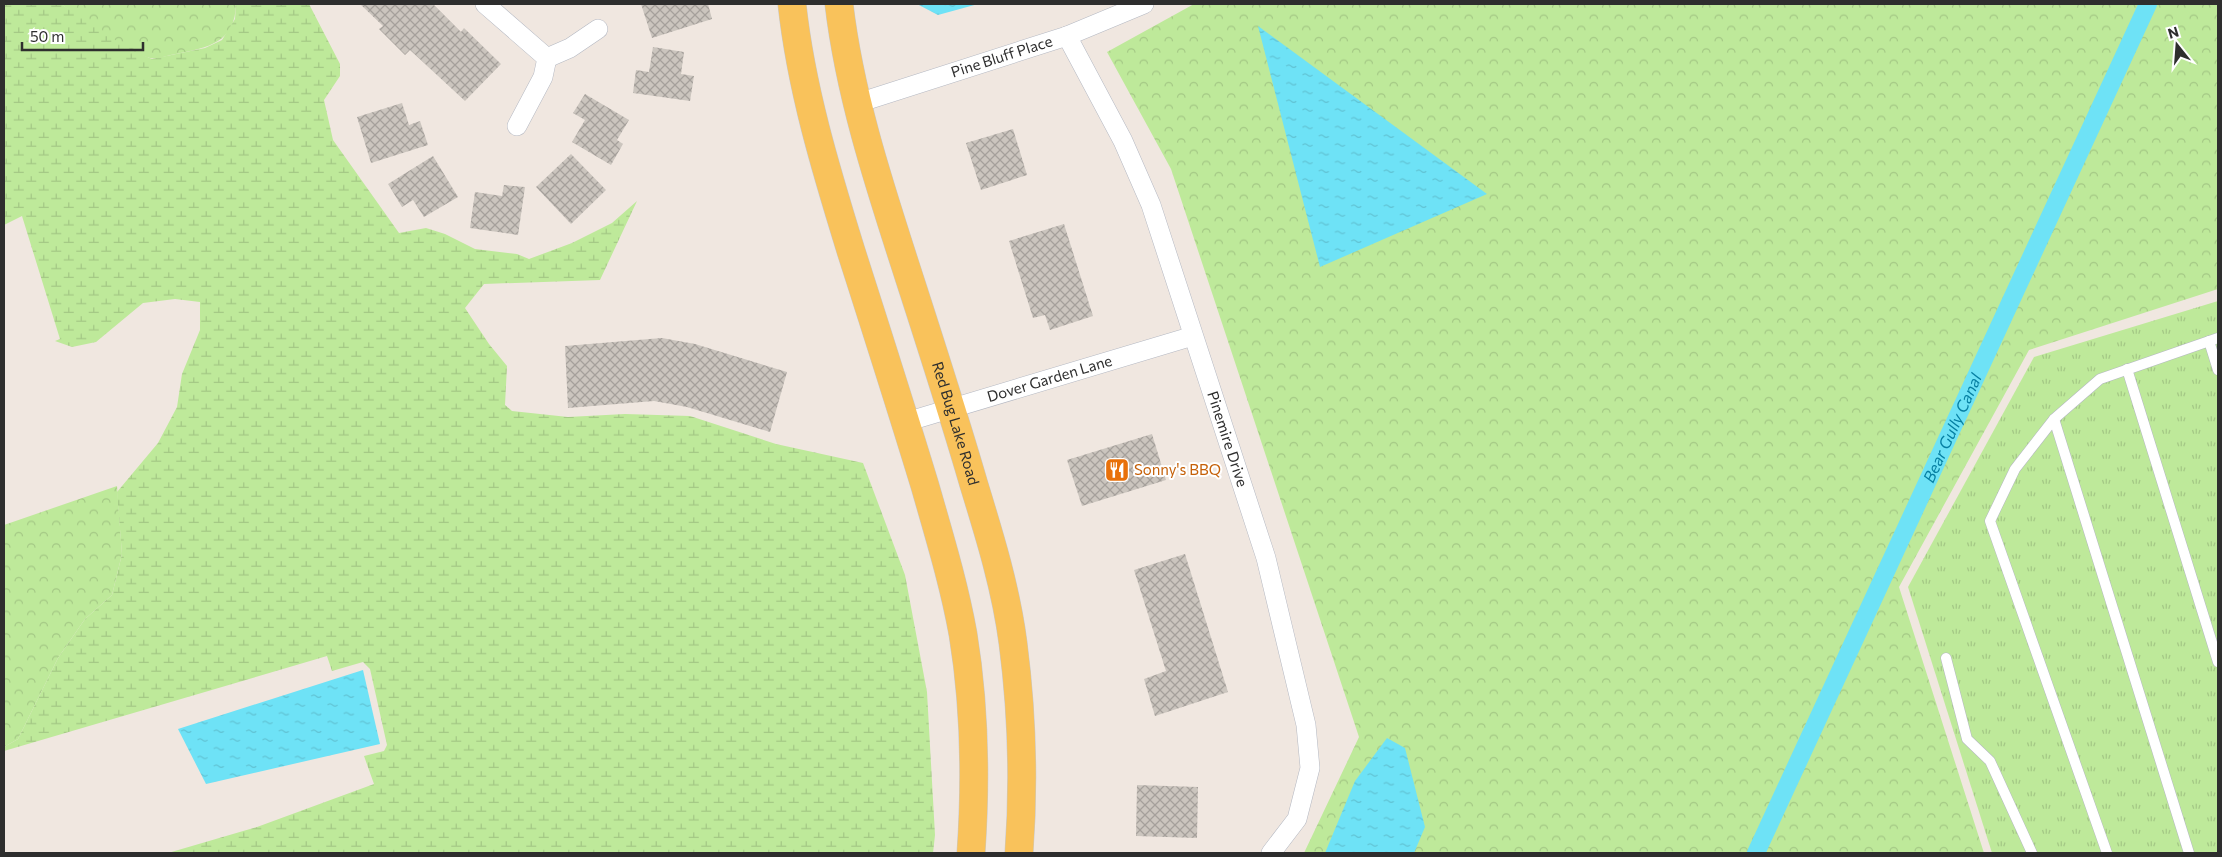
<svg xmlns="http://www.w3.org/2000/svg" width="2222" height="857" font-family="Commissioner,sans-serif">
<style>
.grass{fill:url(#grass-tufts)}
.forest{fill:url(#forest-crowns)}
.wetland{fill:url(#wetland-marsh)}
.water{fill:url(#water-ripples)}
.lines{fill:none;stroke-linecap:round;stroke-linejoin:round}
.canal{stroke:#6ee2f6;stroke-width:18}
.building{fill:url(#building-cross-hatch)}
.service-casing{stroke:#b4b8c2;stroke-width:11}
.minor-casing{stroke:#b4b8c2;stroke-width:20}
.primary-casing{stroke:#c9c9c9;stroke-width:29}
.service{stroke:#fff;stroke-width:10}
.minor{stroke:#fff;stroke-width:19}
.primary{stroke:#f9c25b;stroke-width:28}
.labels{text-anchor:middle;stroke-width:4;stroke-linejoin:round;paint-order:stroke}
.street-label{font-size:15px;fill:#2e2e2e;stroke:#fff}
.food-label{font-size:15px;fill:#c56008;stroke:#fff;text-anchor:start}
.water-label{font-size:16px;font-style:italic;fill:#067fa2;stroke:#fff}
</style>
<defs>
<pattern id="grass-tufts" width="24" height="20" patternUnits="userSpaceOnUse" patternTransform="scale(1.25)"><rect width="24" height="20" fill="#bee99a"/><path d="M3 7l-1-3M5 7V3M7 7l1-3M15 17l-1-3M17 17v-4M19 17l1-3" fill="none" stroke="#a4c885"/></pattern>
<pattern id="forest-crowns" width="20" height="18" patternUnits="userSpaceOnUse" patternTransform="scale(1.25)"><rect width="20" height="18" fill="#bee99a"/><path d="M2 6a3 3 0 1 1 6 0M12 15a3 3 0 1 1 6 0" fill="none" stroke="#a4c885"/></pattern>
<pattern id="wetland-marsh" width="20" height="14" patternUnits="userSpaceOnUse" patternTransform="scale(1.25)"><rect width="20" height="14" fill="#bee99a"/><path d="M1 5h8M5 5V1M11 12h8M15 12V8" fill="none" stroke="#a4c885"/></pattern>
<pattern id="water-ripples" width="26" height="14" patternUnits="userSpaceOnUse" patternTransform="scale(1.25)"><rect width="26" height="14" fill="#6ee2f6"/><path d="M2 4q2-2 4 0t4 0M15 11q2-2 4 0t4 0" fill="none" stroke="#60c2d3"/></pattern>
<pattern id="building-cross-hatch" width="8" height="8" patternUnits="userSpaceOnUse" patternTransform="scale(1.25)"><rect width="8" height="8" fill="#cbc5be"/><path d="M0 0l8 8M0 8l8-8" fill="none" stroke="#a5a09b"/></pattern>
</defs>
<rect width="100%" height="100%" fill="#f0e7e0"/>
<path class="grass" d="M2218 301V853H1992L1908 587 2034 357Z"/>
<g class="forest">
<path d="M61 4H236C235 43 209 47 176 54 168 55 157 60 150 58 120 50 86 22 61 4Z"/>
<path d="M1194 4H2218V289L2029 350 1899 587 1984 853H1304L1359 737 1171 169 1107 52Z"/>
<path d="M117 486 122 554 112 595 85 619 58 658 18 739 4 747V525Z"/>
</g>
<path class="wetland" d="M4 4H61L129 49 152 59 205 48 222 40 235 19 236 4H309L340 64V76L324 100 333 140 399 233 426 228 445 234 475 249 517 254 529 259 572 243 612 223 637 201 600 280 484 284 465 308 489 344 507 366 505 405 512 411 568 417 625 414 690 416 776 444 863 463 905 575 927 692 935 835 933 853H168L257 827 374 784 364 756 384 751 387 745 370 669 363 662 332 671 327 656 4 751V747L18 739 58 658 85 619 112 595 122 554 117 492 158 443 177 407 182 374 200 330V302L175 299 143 303 96 342 72 347 55 341 60 339 22 216 4 225Z"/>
<g class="water">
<path d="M917 4H978L938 15Z"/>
<path d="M1258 26 1487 194 1320 267Z"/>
<path d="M363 670 380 744 206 784 178 729Z"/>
<path d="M1387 738 1405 748 1425 827 1414 853H1325L1355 781Z"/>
</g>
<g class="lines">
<path class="canal" id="s1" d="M1756 853 2148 4"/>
</g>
<g class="building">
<path d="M360 4H433L461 32 464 28 501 64 465 101 410 50 405 55 379 29 383 26Z"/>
<path d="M641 4H708L712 19 652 38Z"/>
<path d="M653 47 684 52 681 74 694 76 690 101 633 93 636 70 649 72Z"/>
<path d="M585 94 629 120 617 140 623 144 611 165 572 142 585 120 573 113Z"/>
<path d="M402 103 409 125 420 121 428 145 371 163 357 117Z"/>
<path d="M1013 129 1027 175 981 190 966 143Z"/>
<path d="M571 154 606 190 571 224 536 187Z"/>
<path d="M433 156 458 197 424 217 413 200 402 207 388 184Z"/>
<path d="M504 185 525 187 518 235 470 228 475 192 502 196Z"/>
<path d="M1064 224 1093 316 1050 330 1045 315 1033 318 1009 241Z"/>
<path d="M662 338 695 344 787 372 770 432 687 407 654 401 568 408 565 346Z"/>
<path d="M1152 434 1166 480 1082 506 1067 460Z"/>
<path d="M1185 554 1228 692 1155 716 1144 679 1166 671 1134 570Z"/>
<path d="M1137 785 1198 787 1197 838 1136 836Z"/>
</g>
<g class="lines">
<defs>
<g id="service">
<path d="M2209 341 2218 370"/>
<path d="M2127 369 2218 662"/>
<path d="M2054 419 2189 853"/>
<path d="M1946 658 1967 739 1990 761 2032 853"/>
<path d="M2107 853 1990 521 2015 469 2054 419 2100 379 2218 338"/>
</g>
<g id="minor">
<path d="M485 4 547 58 543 77 517 126"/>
<path id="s2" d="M1067 36 1123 141 1151 205 1266 558 1306 725 1310 768 1297 819 1271 853"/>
<path d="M547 58 570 48 598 29"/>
<path id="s3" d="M858 103 1067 36 1144 4"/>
<path id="s4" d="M906 422 1193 336"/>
</g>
<g id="primary">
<path d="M792 4C801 88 826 170 851 251 876 329 901 407 925 486 939 535 954 584 963 634 975 707 976 780 971 853"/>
<path id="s5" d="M839 4C850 98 881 190 910 280 932 348 954 416 974 485 990 537 1006 589 1013 643 1022 712 1024 784 1019 853"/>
</g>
</defs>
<use href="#service" class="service-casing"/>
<use href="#minor" class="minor-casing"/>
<use href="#primary" class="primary-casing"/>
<use href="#service" class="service"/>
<use href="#minor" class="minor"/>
<use href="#primary" class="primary"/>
</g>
<defs>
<symbol id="restaurant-square" viewBox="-11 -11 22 22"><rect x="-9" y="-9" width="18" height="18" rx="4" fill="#e8710a" stroke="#fff"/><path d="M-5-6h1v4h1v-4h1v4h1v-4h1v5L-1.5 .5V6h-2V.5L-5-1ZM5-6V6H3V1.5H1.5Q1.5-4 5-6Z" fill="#fff"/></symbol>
</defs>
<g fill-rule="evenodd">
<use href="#restaurant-square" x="1103" y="456" width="28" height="28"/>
</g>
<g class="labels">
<g class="street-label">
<text dy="5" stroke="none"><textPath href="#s3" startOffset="151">Pine Bluff Place</textPath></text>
<text dy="5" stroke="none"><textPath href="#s4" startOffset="150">Dover Garden Lane</textPath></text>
<text dy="5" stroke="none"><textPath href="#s5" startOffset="436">Red Bug Lake Road</textPath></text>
<text dy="5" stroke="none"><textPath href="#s2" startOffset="435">Pinemire Drive</textPath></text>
</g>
<g class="food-label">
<text x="1134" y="475">Sonny's BBQ</text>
</g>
<g class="water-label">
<text dy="6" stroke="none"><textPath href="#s1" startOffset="468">Bear Gully Canal</textPath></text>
</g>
</g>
<rect width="2222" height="857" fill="none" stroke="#2e2e2e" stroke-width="10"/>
<g transform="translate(2177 45) rotate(343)" stroke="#ffffff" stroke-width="4" paint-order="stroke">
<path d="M0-4L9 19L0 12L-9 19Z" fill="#2e2e2e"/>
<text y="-8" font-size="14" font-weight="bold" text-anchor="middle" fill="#2e2e2e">N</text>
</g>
<path d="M22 42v8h121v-8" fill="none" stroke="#2e2e2e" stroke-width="2.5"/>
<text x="30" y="42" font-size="15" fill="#2e2e2e" stroke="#ffffff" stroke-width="4" paint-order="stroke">50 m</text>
</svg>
